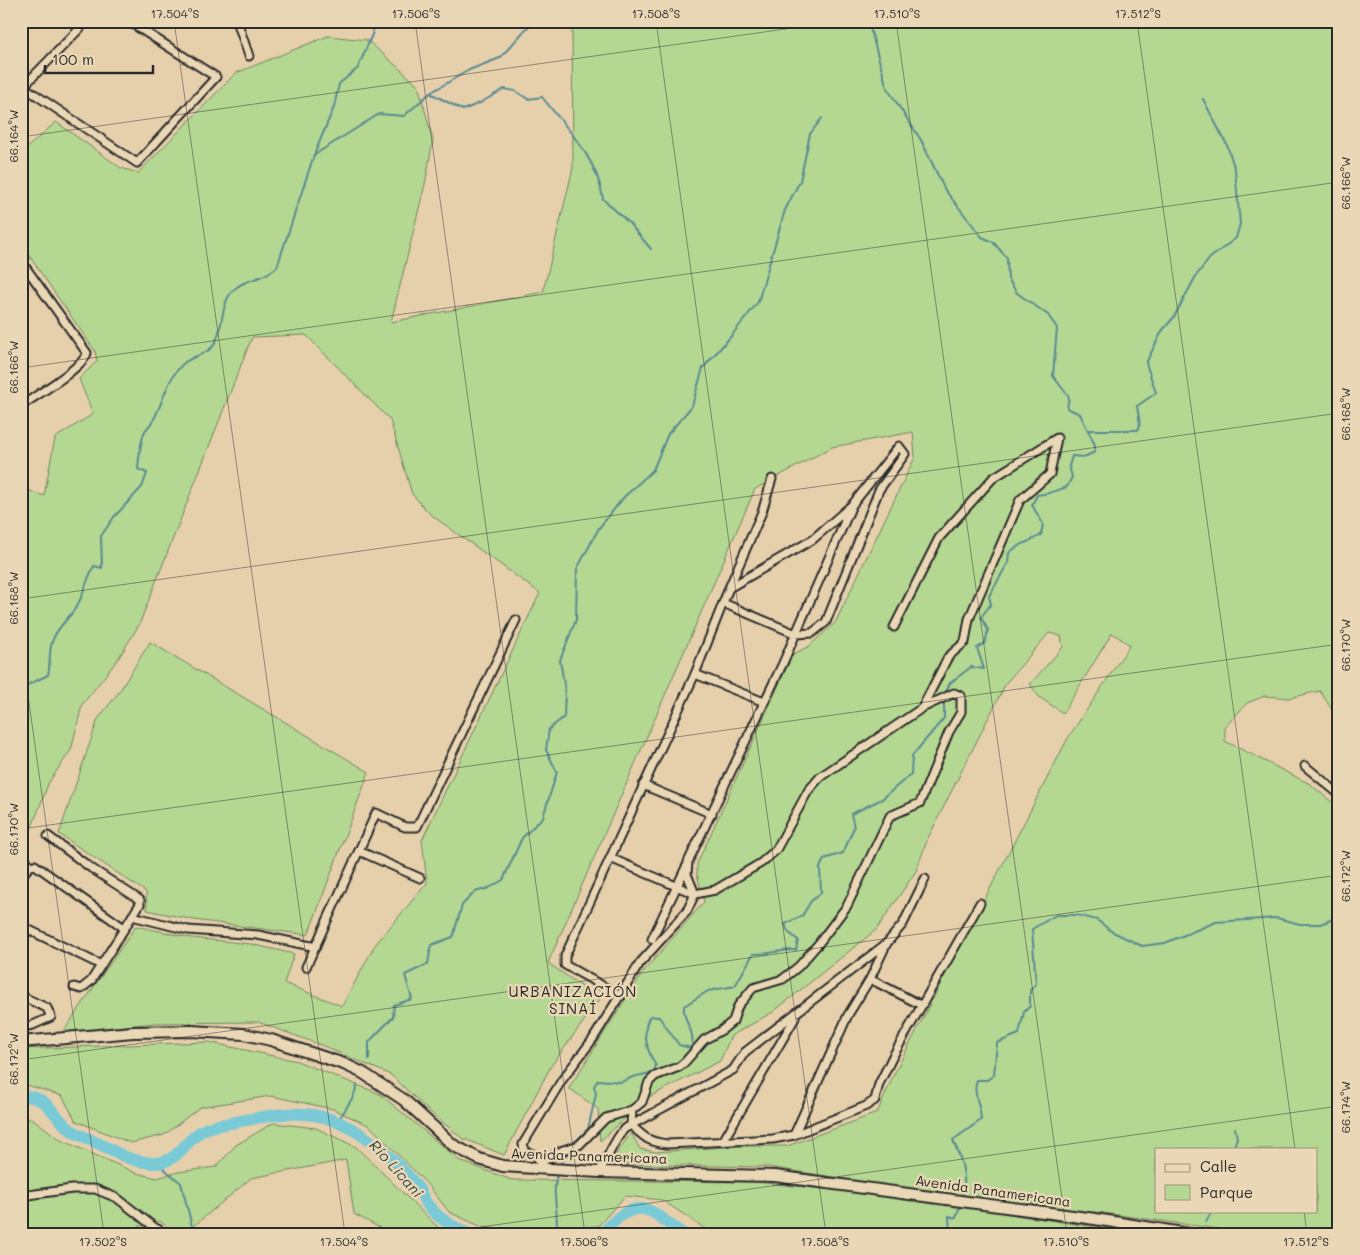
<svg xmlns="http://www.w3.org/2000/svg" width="1360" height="1255" font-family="Mali,sans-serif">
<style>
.green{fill:#b4d892;stroke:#70825e;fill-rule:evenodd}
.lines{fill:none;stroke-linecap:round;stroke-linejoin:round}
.stream{stroke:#5a8a92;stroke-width:2}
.river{stroke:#7ac9d7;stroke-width:12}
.minor-casing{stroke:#2b2b2b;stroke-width:11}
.secondary-casing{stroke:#2b2b2b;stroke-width:14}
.minor{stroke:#ead7b5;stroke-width:7}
.secondary{stroke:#ead7b5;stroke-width:10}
.ticks{fill:none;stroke:#2b2b2b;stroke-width:1;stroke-opacity:0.45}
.labels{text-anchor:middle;stroke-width:4.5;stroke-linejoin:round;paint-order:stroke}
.street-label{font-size:14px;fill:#2b2b2b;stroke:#ead7b5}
.neighbourhood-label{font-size:15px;letter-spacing:1px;fill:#2b2b2b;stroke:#ead7b5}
.water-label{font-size:15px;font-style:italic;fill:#374345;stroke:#ead7b5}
.neatline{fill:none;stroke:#2b2b2b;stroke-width:2}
.ticks-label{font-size:12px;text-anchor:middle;fill:#2b2b2b}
</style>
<rect width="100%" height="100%" fill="#e6d0ac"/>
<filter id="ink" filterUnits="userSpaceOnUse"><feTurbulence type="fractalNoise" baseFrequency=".02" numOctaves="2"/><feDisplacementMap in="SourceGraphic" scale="10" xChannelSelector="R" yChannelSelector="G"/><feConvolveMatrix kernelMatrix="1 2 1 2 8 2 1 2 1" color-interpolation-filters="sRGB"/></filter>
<g filter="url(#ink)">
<g class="green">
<path d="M572 21H1339V720L1320 691 1289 698 1265 696 1247 703 1225 727V741L1310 784 1339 808V1234H1232L1219 1229 1104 1213 1007 1204 768 1167 609 1164 631 1133 640 1149 655 1152 739 1146H787L877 1113 895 1072 1068 738 1130 645 1112 633 1063 713 1039 697 1030 684 1063 647 1061 636 1049 633 1006 683 928 838 916 871 877 929 773 1012 731 1036 720 1061 649 1097 600 1141 598 1109 569 1088 643 972 704 902 697 874V864L793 654 808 647 835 623 915 457 913 432 832 447 755 489 548 963 600 999 551 1066 504 1155 462 1138 430 1112 391 1075 321 1045 258 1022 155 1023 63 1032 136 926 192 938 251 944 294 954 284 983 342 1006 375 945 427 883 422 840 540 593 430 514 412 494 390 420 306 335 252 337 139 625 118 659 82 705 71 750 49 782 30 832 21 846V488L44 496 55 438 93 414 79 379 97 361 95 351 21 244V153L56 122 121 168 138 173 236 73 328 36 367 40 418 85 433 140 425 184 391 322 543 292 573 168ZM1156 1149H1316V1211H1156Z"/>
<path d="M150 642 369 772 308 935 194 920 147 910 146 892 59 834 98 719 119 692Z"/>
<path d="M208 1042 297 1061 380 1094 460 1161 512 1180 755 1182 902 1197 1139 1234H713L662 1200 625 1196 598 1226 520 1232 482 1227 449 1212 427 1184 370 1126 333 1109 271 1096 200 1107 164 1135 131 1143 76 1121 62 1096 21 1083V1049Z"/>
<path d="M21 1118 33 1119 61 1140 136 1173 157 1178 178 1172 216 1167 236 1145 273 1123 316 1128 356 1147 445 1234H391L354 1214 346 1160 251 1178 184 1234H175L160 1221 110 1234H21Z"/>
</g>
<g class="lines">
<g class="stream">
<path d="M658 21 660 22"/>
<path d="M868 21 887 88 921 140 945 190 982 237 993 242 1007 258 1008 279 1017 293 1048 315 1057 328 1053 376 1069 397 1067 408 1080 414 1095 445V452L1084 457 1072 456 1069 466 1072 477 1067 487 1049 493 1037 495 1032 505 1043 524 1041 535C1030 542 1018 544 1009 553L1008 563 989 596 991 604 981 617 988 630 985 643 977 648 984 669 971 667 950 683 944 696"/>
<path d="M430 93 463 110 480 103 504 89 515 91 528 99 542 97C567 129 597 157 603 199L628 222 651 249"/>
<path d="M314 155 379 114 404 116 430 93 469 70 500 58 533 21"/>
<path d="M1088 430H1138L1140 424 1137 406 1156 393 1146 363 1162 331 1174 317 1196 276 1210 258 1236 238 1240 224 1235 170 1227 145 1203 99"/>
<path d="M21 688 48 675C51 662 48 647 54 637 60 624 73 615 79 602 85 590 87 578 94 566L102 568 101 536 114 517 142 487 147 473 138 469C139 457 140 442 145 431 147 427 152 424 154 419 164 400 167 378 184 363 194 355 210 354 215 343 224 327 220 298 237 287 249 278 262 280 277 267L314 155 334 107 339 84 358 68 373 32 372 21"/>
<path d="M369 1059V1042L393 1017 394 1005 412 999 405 975 428 964 431 945 453 937 462 905 475 892 489 888 503 880 522 838 543 817 557 772 546 750 549 729 564 717 565 690 560 660 576 620 577 569 599 528 624 497 653 470 668 434 692 406 703 368 732 335 758 302 785 210 800 181 810 134 822 118"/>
<path d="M338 1121 353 1097 357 1086"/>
<path d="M573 1144 588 1129 596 1094 594 1086 598 1080 621 1082 633 1077 654 1072 656 1066C647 1051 641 1031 650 1016L659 1017 679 1045 691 1048C697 1031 682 1022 684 1006L708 991 735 986 753 954C769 955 781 949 796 950L798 940 788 932 785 924 802 916 811 901 821 893 820 868 824 859 843 853 854 827 851 814 882 799 911 774 912 756 944 718V701"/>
<path d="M1233 1149 1237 1138 1235 1128"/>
<path d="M157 1163 181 1183 194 1234"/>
<path d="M560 1165 569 1150"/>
<path d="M962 1198C968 1178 961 1158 953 1140L981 1120C981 1106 972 1093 977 1080H987L994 1075 997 1043 1019 1034 1024 1012 1030 1006V990L1036 984 1032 929 1056 915H1076L1097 920 1111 931 1142 946 1165 943 1216 922 1277 918 1300 924H1320L1339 917"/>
<path d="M1206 1222 1212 1211"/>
<path d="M556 1234C560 1213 550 1193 558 1172"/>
<path d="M950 1234 949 1216 956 1218 960 1205"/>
</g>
<g class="river">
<path d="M21 1096C53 1096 51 1118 74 1132 81 1136 88 1138 95 1142 120 1153 125 1161 155 1163 178 1163 185 1140 203 1130 213 1125 225 1124 236 1122 270 1115 307 1107 340 1123 371 1137 397 1161 418 1188 422 1193 423 1199 427 1204 438 1218 454 1228 470 1234"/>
<path d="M599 1234C608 1230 611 1223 619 1217 647 1196 660 1220 683 1234"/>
</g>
<defs>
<g id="minor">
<path d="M237 21 249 56"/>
<path d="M21 85 137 163 216 77 128 21"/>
<path d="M23 87 87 21"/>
<path d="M21 261 87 353C84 367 35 396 21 406"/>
<path d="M729 588 762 512 772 479"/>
<path d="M695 674 764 702"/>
<path d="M922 708 954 693 961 696V712L949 732 920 803 890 816 847 906 819 943 799 966 783 979 753 988 738 1006 733 1021 722 1030 704 1040 685 1062 679 1067 655 1076 649 1082 642 1102 632 1110 631 1125C645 1138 647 1141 667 1144L773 1139 794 1135 866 1106 875 1100 879 1084 893 1056 980 903"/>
<path d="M1305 766 1339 794"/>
<path d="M643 785 712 814"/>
<path d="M21 801 23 815 21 819"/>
<path d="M48 836 91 868 140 900V904L91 981 81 989 74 987"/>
<path d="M359 851 420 878"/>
<path d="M21 852 30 866"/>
<path d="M610 858 695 894 715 890 761 863 776 850 808 791 820 777 922 708 948 657 965 642 969 619 1020 500 1050 474 1057 438 993 478 939 538 894 627"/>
<path d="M30 866 35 865 124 928"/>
<path d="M21 876 30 866"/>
<path d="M132 916 188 930 258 935 316 947"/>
<path d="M21 926 101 965"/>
<path d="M652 939 686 867"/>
<path d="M306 967 376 813 405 827H417L516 620"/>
<path d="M870 979 921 1005"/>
<path d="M21 996 47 1008 51 1017 33 1025 21 1027"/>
<path d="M621 996 565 965V956L695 674 723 603"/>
<path d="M794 1135 848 1015 870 979 887 943 903 924 925 879"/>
<path d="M723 1141 795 1018"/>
<path d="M540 1163 563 1150 579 1145 606 1118 632 1110"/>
<path d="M539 1169 540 1163 537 1155 524 1152 523 1144 562 1080 593 1039 640 963 687 911 695 894 687 874 688 862 783 663 852 505 899 446 905 454 879 490 826 622 812 633 796 634 723 603 729 588 812 540 852 505"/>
<path d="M599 1172C608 1158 613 1142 624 1129L733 1070 745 1052 887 943"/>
<path d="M21 1196 72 1189H95L117 1198 163 1234"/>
<path d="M141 1234 158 1229"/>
</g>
<path id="secondary" d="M21 1042 133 1032 191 1031 244 1034 271 1040 344 1064 363 1073 404 1100 453 1145 479 1159 503 1166 599 1172 775 1176 1095 1219 1189 1234"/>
</defs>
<use href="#minor" class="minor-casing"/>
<use href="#secondary" class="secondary-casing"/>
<use href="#minor" class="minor"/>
<use href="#secondary" class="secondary"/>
</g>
</g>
<path class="ticks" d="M174 21 345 1234M415 21 585 1234M656 21 826 1234M896 21 1067 1234M1137 21 1295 1149M21 137 842 21M21 368 1339 182M21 599 1339 413M21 646 104 1234M21 829 1339 644M21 1060 1339 875M1304 1211 1307 1234M431 1234 1339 1106"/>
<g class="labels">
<g class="street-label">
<text transform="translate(589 1156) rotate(2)" y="5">Avenida Panamericana</text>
<text transform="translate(993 1191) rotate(8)" y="5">Avenida Panamericana</text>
</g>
<g class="neighbourhood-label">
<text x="573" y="997">URBANIZACIÓN<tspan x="573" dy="17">SINAÍ</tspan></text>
</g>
<g class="water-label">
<text transform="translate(396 1169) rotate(48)" y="5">Río Licani</text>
</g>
</g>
<rect width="1360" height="1255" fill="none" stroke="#ead7b5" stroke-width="55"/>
<rect x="1155" y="1148" width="162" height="65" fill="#ead7b5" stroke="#9e927e"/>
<rect x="1165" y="1164" width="25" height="8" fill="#ead7b5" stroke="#9e927e"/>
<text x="1200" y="1172" font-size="15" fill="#2b2b2b">Calle</text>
<rect x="1165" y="1185" width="25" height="15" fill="#b4d892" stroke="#9e927e"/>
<text x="1200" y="1198" font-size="15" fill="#2b2b2b">Parque</text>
<path d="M45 65v8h108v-8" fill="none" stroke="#2b2b2b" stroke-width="2.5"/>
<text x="52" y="65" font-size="15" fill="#2b2b2b" stroke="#ead7b5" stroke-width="4" paint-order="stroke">100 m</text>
<rect x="28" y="28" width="1304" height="1200" class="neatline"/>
<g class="ticks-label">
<text x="175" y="18">17.504°S</text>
<text x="416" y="18">17.506°S</text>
<text x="656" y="18">17.508°S</text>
<text x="897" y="18">17.510°S</text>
<text x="1138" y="18">17.512°S</text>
<text transform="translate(14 136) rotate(-90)" y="4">66.164°W</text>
<text transform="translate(1346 183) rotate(-90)" y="4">66.166°W</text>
<text transform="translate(14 367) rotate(-90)" y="4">66.166°W</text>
<text transform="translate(1346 414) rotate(-90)" y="4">66.168°W</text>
<text transform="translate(14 598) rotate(-90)" y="4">66.168°W</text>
<text transform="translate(1346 645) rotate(-90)" y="4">66.170°W</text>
<text transform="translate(14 829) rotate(-90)" y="4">66.170°W</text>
<text transform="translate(1346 876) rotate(-90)" y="4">66.172°W</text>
<text transform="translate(14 1059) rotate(-90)" y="4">66.172°W</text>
<text transform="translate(1346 1107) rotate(-90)" y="4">66.174°W</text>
<text x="103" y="1246">17.502°S</text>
<text x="344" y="1246">17.504°S</text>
<text x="584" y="1246">17.506°S</text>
<text x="825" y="1246">17.508°S</text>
<text x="1066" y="1246">17.510°S</text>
<text x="1306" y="1246">17.512°S</text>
</g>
</svg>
